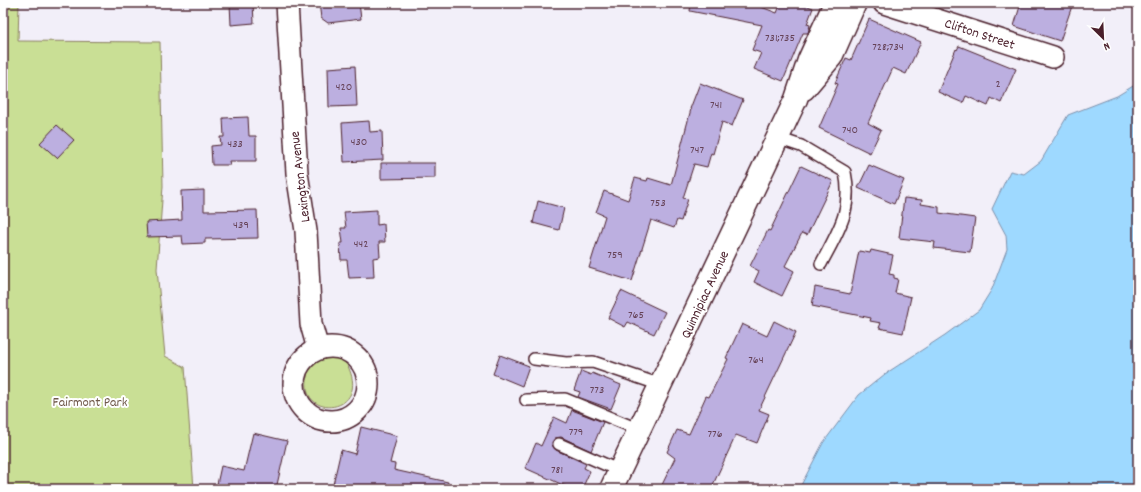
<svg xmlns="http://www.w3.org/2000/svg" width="1141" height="492" font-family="Dekko,sans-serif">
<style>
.green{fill:#c9df95;stroke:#8a7f60}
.water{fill:#9ed9ff;stroke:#7c8faa}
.building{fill:#bcafe0;stroke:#4a1f2b}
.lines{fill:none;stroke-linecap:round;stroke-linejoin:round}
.service-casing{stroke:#4a1f2b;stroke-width:14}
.minor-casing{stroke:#4a1f2b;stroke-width:24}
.secondary-casing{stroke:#4a1f2b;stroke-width:25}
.service{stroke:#fff;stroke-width:11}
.minor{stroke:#fff;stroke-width:21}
.secondary{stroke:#fff;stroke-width:22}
.labels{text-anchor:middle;stroke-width:4;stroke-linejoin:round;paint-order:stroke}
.number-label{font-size:12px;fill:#664358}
.street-label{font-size:14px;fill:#4a1f2b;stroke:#fff}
.park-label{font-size:14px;fill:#70594b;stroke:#fff}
</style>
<rect width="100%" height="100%" fill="#f2eff9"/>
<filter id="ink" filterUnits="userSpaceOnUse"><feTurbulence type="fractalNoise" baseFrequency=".025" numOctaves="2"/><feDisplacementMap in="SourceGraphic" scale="8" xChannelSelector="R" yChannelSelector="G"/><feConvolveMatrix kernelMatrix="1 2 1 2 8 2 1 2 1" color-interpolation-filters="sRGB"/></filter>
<g filter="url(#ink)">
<g class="green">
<path d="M3 3H19L18 41 160 42 163 186 157 269 165 356 185 367 194 489H3Z"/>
<path d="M326 357C339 357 346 359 350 371 364 408 318 418 308 393 306 387 307 380 307 374L318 360Z"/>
</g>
<path class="water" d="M1138 83V489H799L823 443 859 395 885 374 945 335 979 310 992 289 1007 249 1006 235 992 209 1010 171 1024 174 1041 161 1068 115 1117 96Z"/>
<g class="building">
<path d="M230 3H253L254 23 231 25Z"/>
<path d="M319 3H359L361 19 328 23 321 18Z"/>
<path d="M691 3H751L777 13 781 3H800L813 8 807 24 810 25 808 33H803L783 81 754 69 761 53 752 50 762 25 690 11Z"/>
<path d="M1021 3H1073L1060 41 1014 26Z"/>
<path d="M869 19 921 42 906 74 893 68 868 123 881 130 870 153 819 128 838 84 835 83 846 58 851 60Z"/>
<path d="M959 46 1016 69 1001 103 991 98 988 106 966 96 963 103 938 92 956 49 957 50Z"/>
<path d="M355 66 357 106 329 107 328 68Z"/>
<path d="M700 83 743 100 732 126 722 122 713 154 711 153 707 167 694 164 683 198 688 199 681 221 677 220 674 228 651 220 632 281 589 268 605 216 596 212 604 191 628 200 635 178 647 181 648 178 671 185 691 109H690Z"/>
<path d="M248 117 249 136H256V161H229L230 165H212L211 146 221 145 220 137H224L223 118Z"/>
<path d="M369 121 370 132 382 131 383 160 344 162 342 123Z"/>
<path d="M57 125 74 140 57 158 40 143Z"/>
<path d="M381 163H435V178L381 179Z"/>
<path d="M869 165 904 180 894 204 858 188Z"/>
<path d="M801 166 833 181 807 235 802 233 785 266 794 271 782 296 754 282 759 271 750 266 768 230 770 231Z"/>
<path d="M204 190V211L257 210 258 238 205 239V243L183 244 182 236 147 237 146 222 182 220 181 191Z"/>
<path d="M904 198 922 200 921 204 939 207V213L975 218 970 252 934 248 935 242 899 238Z"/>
<path d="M538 201 564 208 559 230 533 223Z"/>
<path d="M377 210V225L384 224 385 242H379L380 257 373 258 374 277 349 278 347 260H341L340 243H343L341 228H346L344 212Z"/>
<path d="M871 250 893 255 889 274 894 275V278L898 279 895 293 911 297 903 333 879 328 881 323 870 321 871 318 812 306 815 287 850 294 859 251 870 253Z"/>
<path d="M621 291 665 312 654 334 628 322 625 327 608 318Z"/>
<path d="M774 321 796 332 759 410 769 414 757 443 736 435 711 489H660L675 458 667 452 677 430 689 434 706 396 709 397 728 359 726 358 742 324 767 336Z"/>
<path d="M500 355 529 366 522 386 493 374Z"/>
<path d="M581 371 591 375 592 373 621 385 611 409 578 397 580 392 574 390Z"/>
<path d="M572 410 603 422 591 451 561 437 555 438 552 442V445L556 450 586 464 584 468 590 471 582 489H572L525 468 536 443 541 446 554 417 567 423Z"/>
<path d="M361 427 397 436 390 463 395 464 394 470 448 482 447 489H332L341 450 355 454Z"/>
<path d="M253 433 287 441 276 489H216L221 466 244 471Z"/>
</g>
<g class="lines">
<defs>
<g id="service">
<path d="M777 138 801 146 845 172C853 211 838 231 821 264"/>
<path d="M534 359 566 363 593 362 661 385"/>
<path d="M526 400 565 399 640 430"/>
<path d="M559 444 620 471"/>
</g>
<g id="minor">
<path d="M287 3 297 173 306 231 311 324 318 349"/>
<path d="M884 3 1053 57"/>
<circle cx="331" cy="384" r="37"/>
</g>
<g id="secondary">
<path d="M804 89 831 57 855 3"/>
<path d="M611 489 796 99 809 60 835 3"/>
</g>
</defs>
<use href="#service" class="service-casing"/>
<use href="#minor" class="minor-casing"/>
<use href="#secondary" class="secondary-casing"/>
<use href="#service" class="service"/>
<use href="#minor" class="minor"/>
<use href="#secondary" class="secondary"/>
</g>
</g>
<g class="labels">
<g class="number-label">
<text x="780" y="41">731;735</text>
<text x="888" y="50">728;734</text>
<text x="998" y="87">2</text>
<text x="344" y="90">420</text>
<text x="716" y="108">741</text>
<text x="850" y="133">740</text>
<text x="359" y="145">430</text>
<text x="235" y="147">433</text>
<text x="697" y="153">747</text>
<text x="658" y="206">753</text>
<text x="241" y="228">439</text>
<text x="361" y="247">442</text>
<text x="615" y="258">759</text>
<text x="636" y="318">765</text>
<text x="756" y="363">764</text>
<text x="597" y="393">773</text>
<text x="576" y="435">779</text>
<text x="715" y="437">776</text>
<text x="557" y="473">781</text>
</g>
<g class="street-label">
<text transform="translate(980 33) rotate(18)" y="5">Clifton Street</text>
<text transform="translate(299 177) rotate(-97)" y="5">Lexington Avenue</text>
<text transform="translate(704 294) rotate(-65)" y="5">Quinnipiac Avenue</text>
</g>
<g class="park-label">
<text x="90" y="406">Fairmont Park</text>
</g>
</g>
<rect width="1141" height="492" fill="none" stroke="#fff" stroke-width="16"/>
<rect x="8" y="8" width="1125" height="476" fill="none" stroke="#4a1f2b" stroke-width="1.5" filter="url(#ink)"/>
<g transform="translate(1103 38) rotate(156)" stroke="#ffffff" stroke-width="3" paint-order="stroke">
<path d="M0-3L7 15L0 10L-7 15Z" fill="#4a1f2b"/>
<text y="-6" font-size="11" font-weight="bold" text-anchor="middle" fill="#4a1f2b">N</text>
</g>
</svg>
